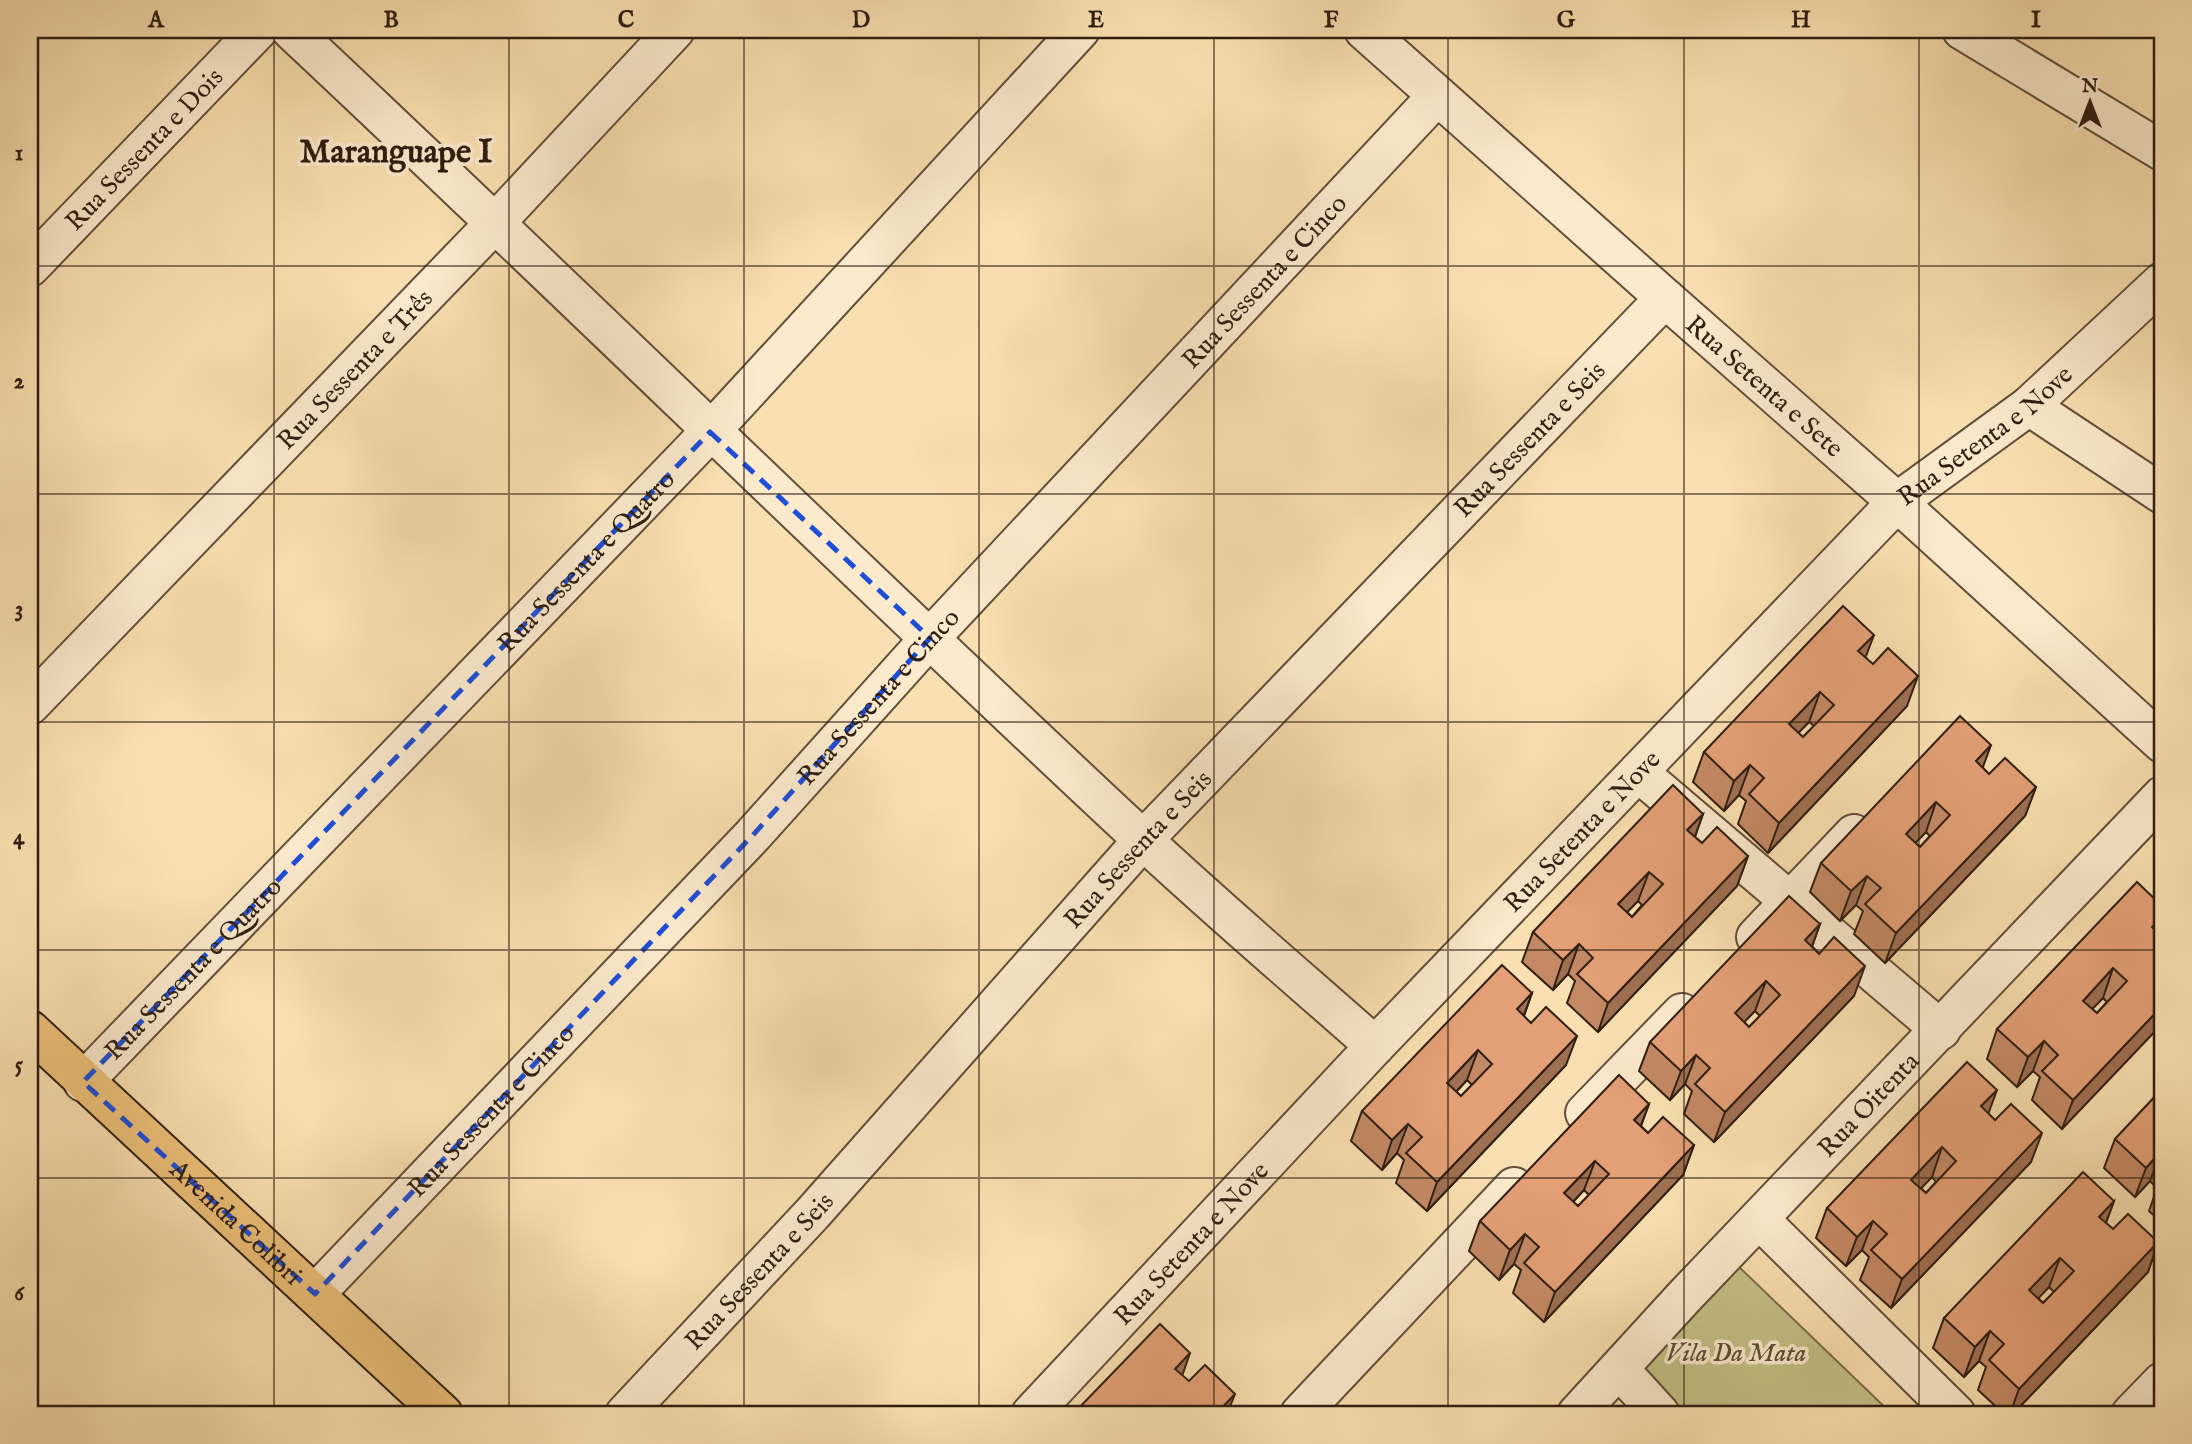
<svg xmlns="http://www.w3.org/2000/svg" width="2192" height="1444" font-family="'IM FELL English',serif">
<style>
.green{fill:#c5c087;stroke:#7a6e4b;stroke-width:2}
.lines{fill:none;stroke-linecap:round;stroke-linejoin:round}
.minor-casing{stroke:#624e38;stroke-width:42}
.major-casing{stroke:#2f1d0f;stroke-width:42}
.minor{stroke:#fbeacc;stroke-width:38}
.major{stroke:#ecc078;stroke-width:38}
.wall{fill:#c38965;stroke:#2f1d0f;stroke-width:2;fill-rule:evenodd}
.shaded-wall{fill:#9f6f52;stroke:#2f1d0f;stroke-width:2}
.building{fill:#e39f75;stroke:#2f1d0f;stroke-width:2;fill-rule:evenodd}
.marked{fill:none;stroke:#1d4ed8;stroke-width:5;stroke-dasharray:14 9;stroke-linejoin:round}
.grid{fill:none;stroke:#2f1d0f;stroke-width:2;stroke-opacity:0.55}
.labels{text-anchor:middle;stroke-width:7;stroke-linejoin:round;paint-order:stroke}
.street-label{font-size:26px;fill:#2f1d0f;stroke:#fbeacc}
.park-label{font-size:26px;font-style:italic;fill:#5c4e33;stroke:#fbeacc}
.district-label{font-size:33px;font-weight:bold;fill:#2f1d0f;stroke:#fbeacc}
.neatline{fill:none;stroke:#2f1d0f;stroke-width:2.5}
.grid-label{font-size:23px;text-anchor:middle;font-weight:bold;fill:#2f1d0f}
</style>
<rect width="100%" height="100%" fill="#f9dfb1"/>
<filter id="stains"><feTurbulence type="fractalNoise" baseFrequency=".00286" numOctaves="4"/><feColorMatrix values="0 0 0 0 .2 0 0 0 0 .09 0 0 0 0 .02 0 0 0 .5 -.17"/></filter>
<radialGradient id="worn" r=".72"><stop offset=".6" stop-color="#630" stop-opacity="0"/><stop offset="1" stop-color="#630" stop-opacity=".3"/></radialGradient>
<path class="green" d="M1735 1263 1892 1414H1669L1628 1369Z"/>
<g class="lines">
<defs>
<g id="minor">
<path d="M291 30C576 297 855 572 1141 838 1217 909 1297 977 1375 1046"/>
<path id="s1" d="M1364 30 1665 298 1897 502 2162 743"/>
<path d="M1962 30 2162 151"/>
<path id="s2" d="M30 267 258 30"/>
<path d="M2029 406 2162 494"/>
<path id="s3" d="M30 705 496 222 675 30"/>
<path d="M1638 772 1941 1030"/>
<path d="M1756 937 1854 834"/>
<path id="s4" d="M83 1082 710 432 1080 30"/>
<path d="M1585 1113 1682 1013"/>
<path d="M1759 1219 1956 1414"/>
<path id="s5" d="M315 1294 753 835 930 638 1437 96"/>
<path d="M1620 1370 1660 1414"/>
<path id="s6" d="M625 1414 813 1213 1143 840 1665 298"/>
<path id="s7" d="M1031 1414 1375 1046 1897 502 2029 406 2162 282"/>
<path d="M1300 1414 1514 1187"/>
<path id="s8" d="M1577 1414 1684 1297 2162 796"/>
<path d="M2131 1414 2162 1382"/>
</g>
<g id="major">
<path id="s9" d="M30 1030 443 1414"/>
</g>
</defs>
<use href="#minor" class="minor-casing"/>
<use href="#major" class="major-casing"/>
<use href="#minor" class="minor"/>
<use href="#major" class="major"/>
</g>
<g class="wall">
<path d="M1866 658 1907 706 1768 853 1738 824 1746 801 1739 795 1724 811 1693 782 1704 752ZM1809 722 1814 726 1803 737 1798 733Z"/>
<path d="M1982 767 1989 774 2036 787 2025 816 1885 963 1854 934 1863 911 1856 905 1840 921 1810 892 1821 863ZM1926 832 1930 836 1920 847 1915 843Z"/>
<path d="M1703 814 1695 837 1702 843 1748 856 1737 886 1598 1032 1567 1003 1575 981 1568 974 1553 990 1522 962 1533 932ZM1638 901 1642 905 1632 917 1627 912Z"/>
<path d="M2162 906V926L2159 934 2062 1129 2032 1100 2040 1077 2033 1071 2017 1087 1987 1059 1997 1029ZM2103 998 2107 1002 2097 1013 2092 1009Z"/>
<path d="M1820 924 1812 947 1854 996 1714 1142 1684 1114 1692 1091 1685 1084 1670 1100 1639 1071 1650 1042ZM1755 1011 1760 1016 1749 1027 1744 1022Z"/>
<path d="M1532 993 1524 1016 1566 1065 1427 1211 1396 1183 1404 1160 1397 1153 1382 1170 1351 1141 1362 1111ZM1467 1080 1472 1085 1461 1096 1456 1092Z"/>
<path d="M2162 1089V1223L2149 1211 2157 1188 2150 1181 2135 1197 2104 1168 2115 1139Z"/>
<path d="M1649 1104 1641 1126 1648 1133 1694 1145 1683 1175 1544 1322 1513 1293 1521 1270 1514 1264 1499 1280 1469 1251 1480 1221ZM1584 1190 1589 1195 1578 1206 1573 1202Z"/>
<path d="M1988 1113 2031 1162 1891 1308 1860 1280 1869 1257 1862 1250 1846 1266 1816 1238 1827 1208ZM1932 1177 1936 1182 1926 1193 1921 1188Z"/>
<path d="M2114 1201 2106 1223 2113 1229 2158 1242 2148 1272 2013 1414H2004L1978 1390 1986 1367 1979 1361 1964 1377 1933 1348 1944 1318ZM2049 1287 2054 1292 2043 1303 2038 1298Z"/>
</g>
<g class="shaded-wall">
<path d="M1874 635 1863 664 1858 651Z"/>
<path d="M1918 676 1907 706 1768 853 1779 823Z"/>
<path d="M1820 692 1809 722 1778 754 1789 724Z"/>
<path d="M1991 745 1980 775 1976 761Z"/>
<path d="M1750 765 1739 795 1724 811 1734 781Z"/>
<path d="M2036 787 2025 816 1885 963 1896 933Z"/>
<path d="M1936 802 1926 832 1895 864 1906 834Z"/>
<path d="M1703 814 1692 844 1687 830Z"/>
<path d="M1748 856 1737 886 1598 1032 1608 1003Z"/>
<path d="M1649 872 1638 901 1607 933 1618 904Z"/>
<path d="M1867 876 1856 905 1840 921 1851 891Z"/>
<path d="M2162 917V926L2157 941 2152 927Z"/>
<path d="M1820 924 1809 954 1805 940Z"/>
<path d="M1579 944 1568 974 1553 990 1563 960Z"/>
<path d="M1865 966 1854 996 1714 1142 1725 1112Z"/>
<path d="M2113 968 2103 998 2072 1030 2083 1001Z"/>
<path d="M1766 981 1755 1011 1724 1043 1735 1013Z"/>
<path d="M1532 993 1521 1023 1517 1009Z"/>
<path d="M2162 1006V1024L2062 1129 2073 1100Z"/>
<path d="M1577 1036 1566 1065 1427 1211 1437 1182Z"/>
<path d="M2044 1041 2033 1071 2017 1087 2028 1057Z"/>
<path d="M1478 1050 1467 1080 1437 1112 1447 1083Z"/>
<path d="M1696 1055 1685 1084 1670 1100 1681 1071Z"/>
<path d="M1997 1090 1986 1120 1981 1106Z"/>
<path d="M1649 1104 1638 1133 1634 1120Z"/>
<path d="M1408 1124 1397 1153 1382 1170 1392 1140Z"/>
<path d="M2042 1133 2031 1162 1891 1308 1902 1279Z"/>
<path d="M1694 1145 1683 1175 1544 1322 1555 1292Z"/>
<path d="M1942 1147 1932 1177 1901 1209 1911 1180Z"/>
<path d="M2161 1151 2150 1181 2135 1197 2146 1168Z"/>
<path d="M1595 1161 1584 1190 1553 1223 1564 1193Z"/>
<path d="M2114 1201 2103 1230 2099 1217Z"/>
<path d="M1873 1221 1862 1250 1846 1266 1857 1237Z"/>
<path d="M1525 1234 1514 1264 1499 1280 1510 1250Z"/>
<path d="M2158 1242 2148 1272 2013 1414H2010L2019 1389Z"/>
<path d="M2060 1258 2049 1287 2018 1320 2029 1290Z"/>
<path d="M1990 1331 1979 1361 1964 1377 1975 1347Z"/>
<path d="M1190 1353 1180 1382 1175 1369Z"/>
<path d="M1235 1394 1227 1414H1216Z"/>
</g>
<g class="building">
<path d="M1843 606 1874 635 1858 651 1873 664 1888 648 1918 676 1779 823 1749 794 1764 778 1750 765 1734 781 1704 752ZM1820 692 1834 705 1803 737 1789 724Z"/>
<path d="M1960 716 1991 745 1976 761 1989 774 2005 758 2036 787 1896 933 1865 904 1881 888 1867 876 1851 891 1821 863ZM1936 802 1950 815 1920 847 1906 834Z"/>
<path d="M1673 785 1703 814 1687 830 1702 843 1717 827 1748 856 1608 1003 1577 974 1593 958 1579 944 1563 960 1533 932ZM1649 872 1663 884 1632 917 1618 904Z"/>
<path d="M2137 882 2162 906V917L2152 927 2162 936V1006L2073 1100 2042 1071 2058 1055 2044 1041 2028 1057 1997 1029ZM2113 968 2127 981 2097 1013 2083 1001Z"/>
<path d="M1789 896 1820 924 1805 940 1819 954 1834 937 1865 966 1725 1112 1695 1084 1710 1068 1696 1055 1681 1071 1650 1042ZM1766 981 1780 995 1749 1027 1735 1013Z"/>
<path d="M1502 965 1532 993 1517 1009 1531 1023 1546 1007 1577 1036 1437 1182 1406 1153 1422 1137 1408 1124 1392 1140 1362 1111ZM1478 1050 1492 1064 1461 1096 1447 1083Z"/>
<path d="M1967 1062 1997 1090 1981 1106 1995 1120 2011 1104 2042 1133 1902 1279 1871 1250 1887 1234 1873 1221 1857 1237 1827 1208ZM1942 1147 1956 1161 1926 1193 1911 1180Z"/>
<path d="M1619 1075 1649 1104 1634 1120 1648 1133 1663 1117 1694 1145 1555 1292 1524 1263 1539 1247 1525 1234 1510 1250 1480 1221ZM1595 1161 1609 1174 1578 1206 1564 1193Z"/>
<path d="M2162 1089V1153L2161 1151 2146 1168 2115 1139Z"/>
<path d="M2083 1172 2114 1201 2099 1217 2113 1229 2128 1214 2158 1242 2019 1389 1989 1360 2004 1344 1990 1331 1975 1347 1944 1318ZM2060 1258 2074 1271 2043 1303 2029 1290Z"/>
<path d="M1160 1324 1190 1353 1175 1369 1189 1381 1205 1365 1235 1394 1216 1414H1141L1136 1410 1132 1414H1073Z"/>
</g>
<path class="marked" d="M710 432 930 638 753 835 315 1294 83 1082Z"/>
<path class="grid" d="M274 30V1414M509 30V1414M744 30V1414M979 30V1414M1214 30V1414M1448 30V1414M1684 30V1414M1919 30V1414M30 266H2162M30 494H2162M30 722H2162M30 950H2162M30 1178H2162"/>
<g class="labels">
<g class="street-label">
<text dy="9" stroke="none"><textPath href="#s2" startOffset="164">Rua Sessenta e Dois</textPath></text>
<text dy="9" stroke="none"><textPath href="#s5" startOffset="1388">Rua Sessenta e Cinco</textPath></text>
<text dy="9" stroke="none"><textPath href="#s3" startOffset="467">Rua Sessenta e Três</textPath></text>
<text dy="9" stroke="none"><textPath href="#s1" startOffset="536">Rua Setenta e Sete</textPath></text>
<text dy="9" stroke="none"><textPath href="#s7" startOffset="1368">Rua Setenta e Nove</textPath></text>
<text dy="9" stroke="none"><textPath href="#s6" startOffset="1330">Rua Sessenta e Seis</textPath></text>
<text dy="9" stroke="none"><textPath href="#s4" startOffset="724">Rua Sessenta e Quatro</textPath></text>
<text dy="9" stroke="none"><textPath href="#s5" startOffset="821">Rua Sessenta e Cinco</textPath></text>
<text dy="9" stroke="none"><textPath href="#s7" startOffset="802">Rua Setenta e Nove</textPath></text>
<text dy="9" stroke="none"><textPath href="#s6" startOffset="763">Rua Sessenta e Seis</textPath></text>
<text dy="9" stroke="none"><textPath href="#s4" startOffset="158">Rua Sessenta e Quatro</textPath></text>
<text dy="9" stroke="none"><textPath href="#s8" startOffset="425">Rua Oitenta</textPath></text>
<text dy="9" stroke="none"><textPath href="#s5" startOffset="254">Rua Sessenta e Cinco</textPath></text>
<text dy="9" stroke="none"><textPath href="#s9" startOffset="282">Avenida Colibri</textPath></text>
<text dy="9" stroke="none"><textPath href="#s7" startOffset="234">Rua Setenta e Nove</textPath></text>
<text dy="9" stroke="none"><textPath href="#s6" startOffset="196">Rua Sessenta e Seis</textPath></text>
</g>
<g class="park-label">
<text x="1736" y="1361">Vila Da Mata</text>
</g>
<g class="district-label">
<text x="396" y="162">Maranguape I</text>
</g>
</g>
<rect width="2192" height="1444" fill="none" stroke="#f9dfb1" stroke-width="77"/>
<g transform="translate(2090 102)" stroke="#fbeacc" stroke-width="5" paint-order="stroke">
<path d="M0-5L12 26L0 18L-12 26Z" fill="#2f1d0f"/>
<text y="-10" font-size="19" font-weight="bold" text-anchor="middle" fill="#2f1d0f">N</text>
</g>
<rect x="38" y="38" width="2116" height="1368" class="neatline"/>
<g class="grid-label">
<text x="156" y="27">A</text>
<text x="391" y="27">B</text>
<text x="626" y="27">C</text>
<text x="861" y="27">D</text>
<text x="1096" y="27">E</text>
<text x="1331" y="27">F</text>
<text x="1566" y="27">G</text>
<text x="1801" y="27">H</text>
<text x="2036" y="27">I</text>
<text x="19" y="160">1</text>
<text x="19" y="388">2</text>
<text x="19" y="616">3</text>
<text x="19" y="844">4</text>
<text x="19" y="1072">5</text>
<text x="19" y="1300">6</text>
</g>
<rect width="100%" height="100%" filter="url(#stains)"/>
<rect width="100%" height="100%" fill="url(#worn)"/>
</svg>
